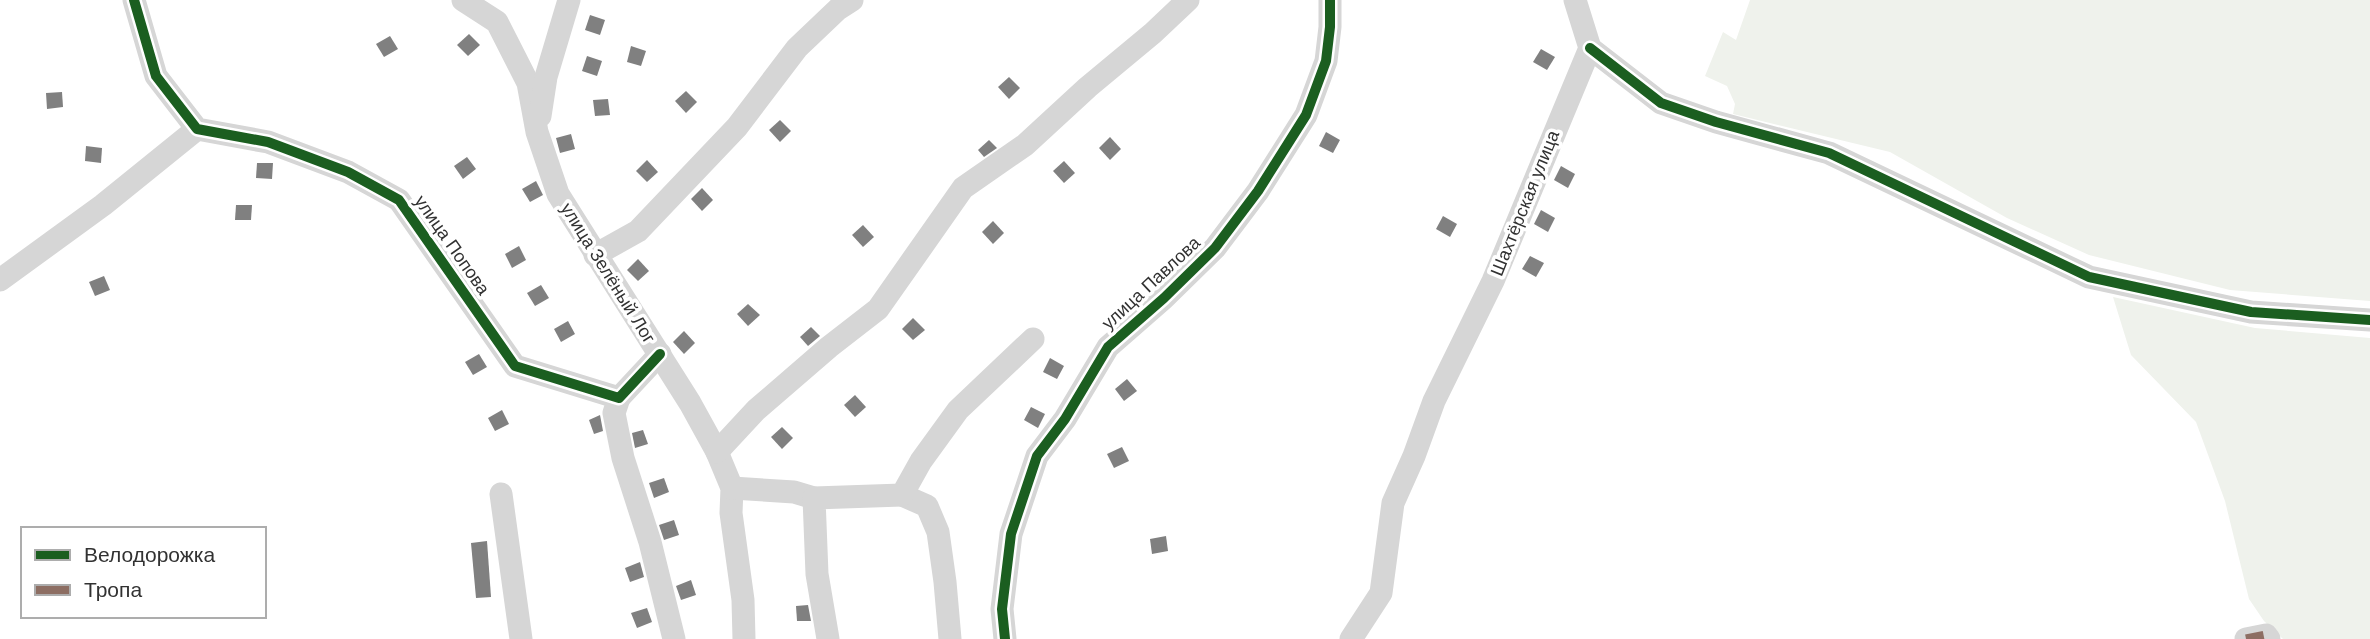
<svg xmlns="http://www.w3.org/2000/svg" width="2370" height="639" font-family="Helvetica,sans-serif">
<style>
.green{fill:#eff2ec}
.building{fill:#808080}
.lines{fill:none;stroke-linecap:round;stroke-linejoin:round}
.minor{stroke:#d6d6d6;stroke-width:23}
.quiet{stroke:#8d6e63;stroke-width:9;stroke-dasharray:18 9;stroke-linecap:butt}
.cycleway-casing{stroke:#fff;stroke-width:15}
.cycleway{stroke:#1b5e20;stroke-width:10}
.labels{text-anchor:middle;stroke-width:7;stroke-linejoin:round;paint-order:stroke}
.street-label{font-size:18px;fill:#323232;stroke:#fff}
</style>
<rect width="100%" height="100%" fill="#fff"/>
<g class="green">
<path d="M1750 0H2370V301L2230 290 2089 255 2007 218 1890 152 1733 114 1735 104 1727 86 1705 76 1723 32 1736 40Z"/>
<path d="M2113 297 2255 328 2370 338V639H2283L2264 621 2249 599 2225 501 2196 422 2131 355Z"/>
</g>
<g class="building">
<path d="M590 15 605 20 600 35 585 30Z"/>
<path d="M469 34 480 45 468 56 457 45Z"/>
<path d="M390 36 398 49 384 57 376 44Z"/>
<path d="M631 46 646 51 641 66 627 62Z"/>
<path d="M1541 49 1555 57 1547 70 1533 62Z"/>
<path d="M587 56 602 61 597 76 582 71Z"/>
<path d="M1009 77 1020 88 1009 99 998 87Z"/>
<path d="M686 91 697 102 686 113 675 101Z"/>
<path d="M62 92 63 107 47 109 46 93Z"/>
<path d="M608 99 610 115 595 116 593 100Z"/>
<path d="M780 120 791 131 780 142 769 130Z"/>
<path d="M1326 132 1340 140 1333 153 1319 146Z"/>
<path d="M571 134 575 149 560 153 556 138Z"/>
<path d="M1110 137 1121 149 1110 160 1099 148Z"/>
<path d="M989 140 997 148 984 157 978 150Z"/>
<path d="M86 146 102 148 101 163 85 161Z"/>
<path d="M467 157 476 169 463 179 454 166Z"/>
<path d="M647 160 658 172 647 182 636 171Z"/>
<path d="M1064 161 1075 173 1064 183 1053 171Z"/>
<path d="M257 163H273L272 179 256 178Z"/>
<path d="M1561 166 1575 174 1568 188 1554 180Z"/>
<path d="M536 181 543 195 530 202 522 189Z"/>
<path d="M702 188 713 200 702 211 691 199Z"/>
<path d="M236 205H252L251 220H235Z"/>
<path d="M1541 210 1555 218 1548 232 1534 224Z"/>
<path d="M1443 216 1457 224 1450 237 1436 229Z"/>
<path d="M993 221 1004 233 993 244 982 232Z"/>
<path d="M863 225 874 237 863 247 852 235Z"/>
<path d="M519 246 526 260 512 268 505 254Z"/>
<path d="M1530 256 1544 263 1536 277 1522 269Z"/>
<path d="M638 259 649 271 638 281 627 270Z"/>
<path d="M104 276 110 290 95 296 89 282Z"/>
<path d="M541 285 549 298 535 306 527 293Z"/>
<path d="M748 304 760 315 748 326 737 314Z"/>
<path d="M913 318 925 330 913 340 902 329Z"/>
<path d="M568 321 575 334 561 342 554 329Z"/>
<path d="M811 327 820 336 808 346 800 337Z"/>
<path d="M684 331 695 343 684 354 673 342Z"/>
<path d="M479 354 487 367 473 375 465 362Z"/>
<path d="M1050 358 1064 366 1057 379 1043 372Z"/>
<path d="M1127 379 1137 391 1124 401 1115 389Z"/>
<path d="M855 395 866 407 855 417 844 405Z"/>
<path d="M1031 407 1045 414 1038 428 1024 420Z"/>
<path d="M502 410 509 424 495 431 488 418Z"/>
<path d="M600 415 603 431 594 434 589 420Z"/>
<path d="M782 427 793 438 782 449 771 437Z"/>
<path d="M643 430 648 444 635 448 632 433Z"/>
<path d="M1122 447 1129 461 1114 468 1107 454Z"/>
<path d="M664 478 669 492 654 498 649 483Z"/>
<path d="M674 520 679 535 664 540 659 525Z"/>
<path d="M1166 536 1168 551 1152 554 1150 539Z"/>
<path d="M487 541 491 597 476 598 471 543Z"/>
<path d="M640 562 644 577 630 582 625 568Z"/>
<path d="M691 580 696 595 681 600 676 586Z"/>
<path d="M808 605 811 621H797L796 606Z"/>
<path d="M647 608 652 622 637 628 631 613Z"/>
</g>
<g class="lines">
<g class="minor">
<path d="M134 0 156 76 197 129 268 142 348 172 399 200 515 366 619 398 660 354"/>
<path d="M463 0 497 22 528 83 537 132 558 194 690 403 717 452 732 488 731 513 743 600 744 639"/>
<path d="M1590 48 1661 103 1716 122 1829 153 2089 277 2251 312 2370 320"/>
<path d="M540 116 546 77 569 0"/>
<path d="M595 255 638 231 737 127 797 48 838 9 852 0"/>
<path d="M0 280 103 205 197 129"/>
<path d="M619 398 614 413 623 458 650 542 674 639"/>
<path d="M717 452 756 410 829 347 878 309 963 188 1025 145 1088 87 1153 33 1188 0"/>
<path d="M732 488 794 492 814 498"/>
<path d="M501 494 521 639"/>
<path d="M902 495 927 506 938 532 945 582 950 639"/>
<path d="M828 639 817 574 814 498 902 495 921 461 958 410 1033 339"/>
<path d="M1005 639 1002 609 1011 534 1037 456 1065 419 1108 347 1164 298 1215 248 1258 191 1306 115 1326 61 1330 27V0"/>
<path d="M1351 639 1381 593 1393 503 1414 456 1434 401 1493 281 1590 48 1575 0"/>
<path d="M2246 639 2266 635 2269 639"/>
</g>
<path class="quiet" d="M2246 639 2266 635 2269 639"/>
<defs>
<g id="cycleway">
<path d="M134 0 156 76 197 129 268 142 348 172 399 200 515 366 619 398 660 354"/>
<path d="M1590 48 1661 103 1716 122 1829 153 2089 277 2251 312 2370 320"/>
<path d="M1005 639 1002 609 1011 534 1037 456 1065 419 1108 347 1164 298 1215 248 1258 191 1306 115 1326 61 1330 27V0"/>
</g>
</defs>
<use href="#cycleway" class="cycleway-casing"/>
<use href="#cycleway" class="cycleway"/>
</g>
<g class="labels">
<g class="street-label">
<text transform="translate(1525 203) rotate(-68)" y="6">Шахтёрская улица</text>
<text transform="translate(452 245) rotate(55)" y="6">улица Попова</text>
<text transform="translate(608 273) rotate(58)" y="6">улица Зелёный Лог</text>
<text transform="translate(1151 283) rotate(-43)" y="6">улица Павлова</text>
</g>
</g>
<rect x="21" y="527" width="245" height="91" fill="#ffffff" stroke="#adadad" stroke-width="2"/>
<rect x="35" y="550" width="35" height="10" fill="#1b5e20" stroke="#adadad" stroke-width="2"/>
<text x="84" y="562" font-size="21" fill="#323232">Велодорожка</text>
<rect x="35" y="585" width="35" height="10" fill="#8d6e63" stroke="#adadad" stroke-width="2"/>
<text x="84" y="597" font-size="21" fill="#323232">Тропа</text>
</svg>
